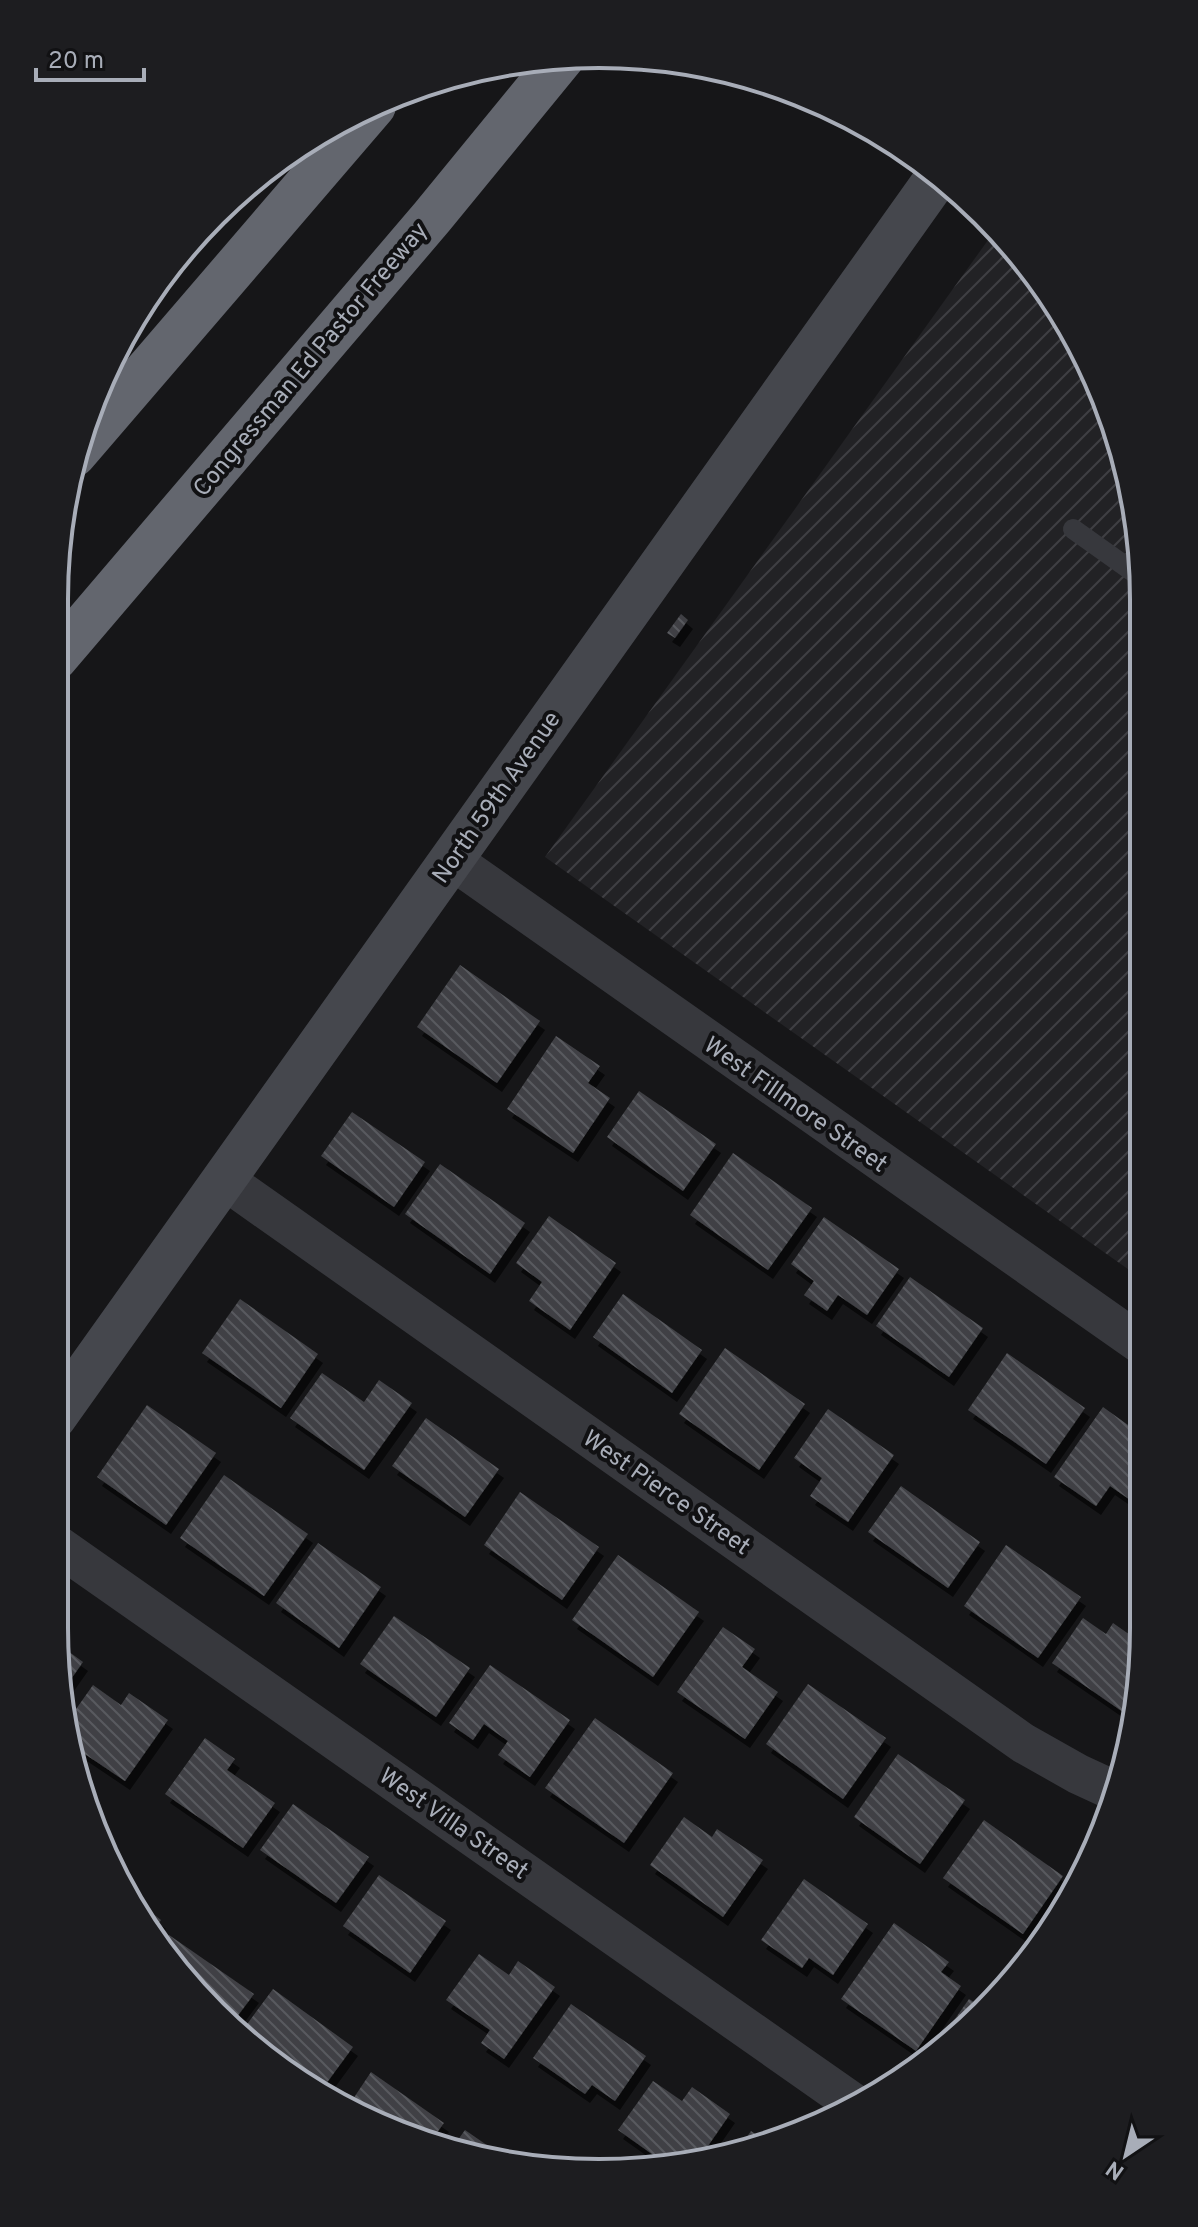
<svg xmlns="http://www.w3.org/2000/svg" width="1198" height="2227" font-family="Overpass,sans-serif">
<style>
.industrial{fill:url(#industrial-furrows)}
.building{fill:url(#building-back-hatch);filter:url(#shadow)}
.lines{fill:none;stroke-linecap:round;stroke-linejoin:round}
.service{stroke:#37383d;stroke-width:20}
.minor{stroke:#37383d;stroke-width:40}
.secondary{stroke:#45474d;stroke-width:44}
.motorway{stroke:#63666e;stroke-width:44}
.labels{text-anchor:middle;stroke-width:8;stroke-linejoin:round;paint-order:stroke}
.street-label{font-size:24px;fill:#a8adb8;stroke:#111113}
.rim{fill:none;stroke:#a8adb8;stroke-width:4}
</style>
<defs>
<pattern id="industrial-furrows" width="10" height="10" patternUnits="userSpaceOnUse" patternTransform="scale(2)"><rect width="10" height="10" fill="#222225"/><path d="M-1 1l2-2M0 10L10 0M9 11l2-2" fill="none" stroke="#3f3f43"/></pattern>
<pattern id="building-back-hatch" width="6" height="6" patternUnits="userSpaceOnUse" patternTransform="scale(2)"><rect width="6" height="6" fill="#404145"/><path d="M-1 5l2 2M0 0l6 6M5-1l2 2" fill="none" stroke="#595a5e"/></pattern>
<filter id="shadow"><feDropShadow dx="5" dy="9" stdDeviation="0" flood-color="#0009"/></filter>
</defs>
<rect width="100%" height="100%" fill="#161618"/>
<path class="industrial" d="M996 229 1032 268 1103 391 1139 527 1142 1279 545 857Z"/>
<g class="building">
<path d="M681 614 688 620 675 638 667 633Z"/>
<path d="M460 965 540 1021 497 1083 417 1027Z"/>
<path d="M556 1036 600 1066 588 1083 610 1098 573 1153 507 1109Z"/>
<path d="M639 1091 716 1144 683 1191 607 1137Z"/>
<path d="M352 1112 425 1162 394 1207 321 1156Z"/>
<path d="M733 1153 812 1208 768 1270 690 1215Z"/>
<path d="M440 1164 525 1223 490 1274 405 1214Z"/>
<path d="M549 1216 616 1263 570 1330 529 1301 542 1282 516 1263Z"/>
<path d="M824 1217 899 1269 867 1315 838 1295 827 1311 804 1295 814 1281 791 1264Z"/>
<path d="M910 1277 983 1328 949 1377 876 1326Z"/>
<path d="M623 1294 702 1350 672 1393 593 1337Z"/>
<path d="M240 1299 318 1354 281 1408 202 1353Z"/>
<path d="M725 1348 805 1404 759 1470 679 1414Z"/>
<path d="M1007 1353 1085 1408 1046 1464 968 1410Z"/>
<path d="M322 1373 364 1402 379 1380 412 1403 364 1470 290 1418Z"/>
<path d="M147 1405 216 1453 166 1525 97 1477Z"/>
<path d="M1103 1407 1142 1435V1508L1110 1486 1096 1506 1054 1477Z"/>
<path d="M828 1409 894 1455 848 1522 810 1496 822 1478 794 1458Z"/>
<path d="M426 1418 499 1469 465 1517 392 1466Z"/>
<path d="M224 1475 308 1534 264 1596 180 1538Z"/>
<path d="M901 1486 980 1542 948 1588 868 1532Z"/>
<path d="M520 1492 599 1547 562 1600 484 1545Z"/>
<path d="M318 1543 381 1587 339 1648 276 1603Z"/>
<path d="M1006 1545 1081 1597 1038 1658 964 1606Z"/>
<path d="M618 1555 699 1612 653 1677 572 1620Z"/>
<path d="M394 1616 470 1668 436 1717 360 1664Z"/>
<path d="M1083 1618 1106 1634 1113 1623 1143 1644 1138 1691 1123 1712 1052 1663Z"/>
<path d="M723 1627 755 1649 742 1667 778 1692 745 1739 677 1692Z"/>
<path d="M57 1643 83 1662 64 1689 60 1665Z"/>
<path d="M490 1665 570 1720 530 1777 498 1755 508 1741 484 1724 473 1740 449 1723Z"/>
<path d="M808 1684 886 1738 843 1799 766 1744Z"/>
<path d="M93 1685 121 1705 129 1693 168 1720 125 1781 73 1746 69 1719Z"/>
<path d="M595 1718 673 1773 624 1843 545 1788Z"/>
<path d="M205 1738 235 1759 227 1770 275 1803 243 1848 165 1794Z"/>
<path d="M898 1754 965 1800 920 1864 854 1817Z"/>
<path d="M293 1804 369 1857 336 1903 260 1850Z"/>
<path d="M684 1817 712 1837 717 1829 763 1860 723 1917 650 1865Z"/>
<path d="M984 1820 1063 1876 1023 1934 943 1878Z"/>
<path d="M379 1875 446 1921 410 1973 343 1926Z"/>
<path d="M804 1879 868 1924 833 1975 809 1958 802 1968 761 1940Z"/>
<path d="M134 1899 161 1920 152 1932Z"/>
<path d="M894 1923 949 1962 941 1972 961 1986 916 2051 841 1999Z"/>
<path d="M169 1935 254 1994 233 2022 167 1960 160 1948Z"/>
<path d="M479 1954 509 1975 518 1961 555 1987 504 2059 481 2043 490 2030 446 2000Z"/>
<path d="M273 1989 353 2047 320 2092 297 2081 285 2071 289 2065 268 2050 266 2053 242 2031Z"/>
<path d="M969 1999 985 2009 959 2037 929 2056Z"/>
<path d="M571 2004 646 2056 615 2101 592 2085 585 2094 533 2058Z"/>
<path d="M371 2072 444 2123 430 2142 349 2105Z"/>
<path d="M653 2081 682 2101 692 2087 730 2114 701 2156 666 2164 618 2130Z"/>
<path d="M465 2130 507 2159 458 2155 450 2151Z"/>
<path d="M751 2131 765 2141 740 2147Z"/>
</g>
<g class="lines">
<path class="service" d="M1073 529 1139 576"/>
<g class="minor">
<path d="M452 860 1142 1345"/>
<path d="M226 1181 1023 1743 1078 1774 1117 1792"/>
<path d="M54 1543 853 2103"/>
</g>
<path class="secondary" d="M54 1418 938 176"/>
<g class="motorway">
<path d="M74 455 374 106"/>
<path d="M55 659 432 217 563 57"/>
</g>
</g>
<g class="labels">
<g class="street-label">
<text transform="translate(310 359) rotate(-50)" y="8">Congressman Ed Pastor Freeway</text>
<text transform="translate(496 797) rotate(-55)" y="8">North 59th Avenue</text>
<text transform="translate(796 1104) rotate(35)" y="8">West Fillmore Street</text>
<text transform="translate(667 1492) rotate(35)" y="8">West Pierce Street</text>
<text transform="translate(454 1823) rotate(35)" y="8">West Villa Street</text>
</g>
</g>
<path d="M0 0H1198V2227H0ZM599 68H599A531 531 0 0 1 1130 599V1628A531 531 0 0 1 599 2159H599A531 531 0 0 1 68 1628V599A531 531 0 0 1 599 68Z" fill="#1d1d20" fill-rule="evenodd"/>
<path class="rim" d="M599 68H599A531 531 0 0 1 1130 599V1628A531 531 0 0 1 599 2159H599A531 531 0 0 1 68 1628V599A531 531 0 0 1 599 68Z"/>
<g transform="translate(1126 2155) rotate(215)" stroke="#111113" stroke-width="6" paint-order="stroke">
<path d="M0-6L14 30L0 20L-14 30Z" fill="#a8adb8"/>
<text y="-12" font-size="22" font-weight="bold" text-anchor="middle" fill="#a8adb8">N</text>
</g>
<path d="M36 68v12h108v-12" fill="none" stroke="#a8adb8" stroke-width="4"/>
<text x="48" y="68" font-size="24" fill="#a8adb8" stroke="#111113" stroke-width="6" paint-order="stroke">20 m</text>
</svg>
